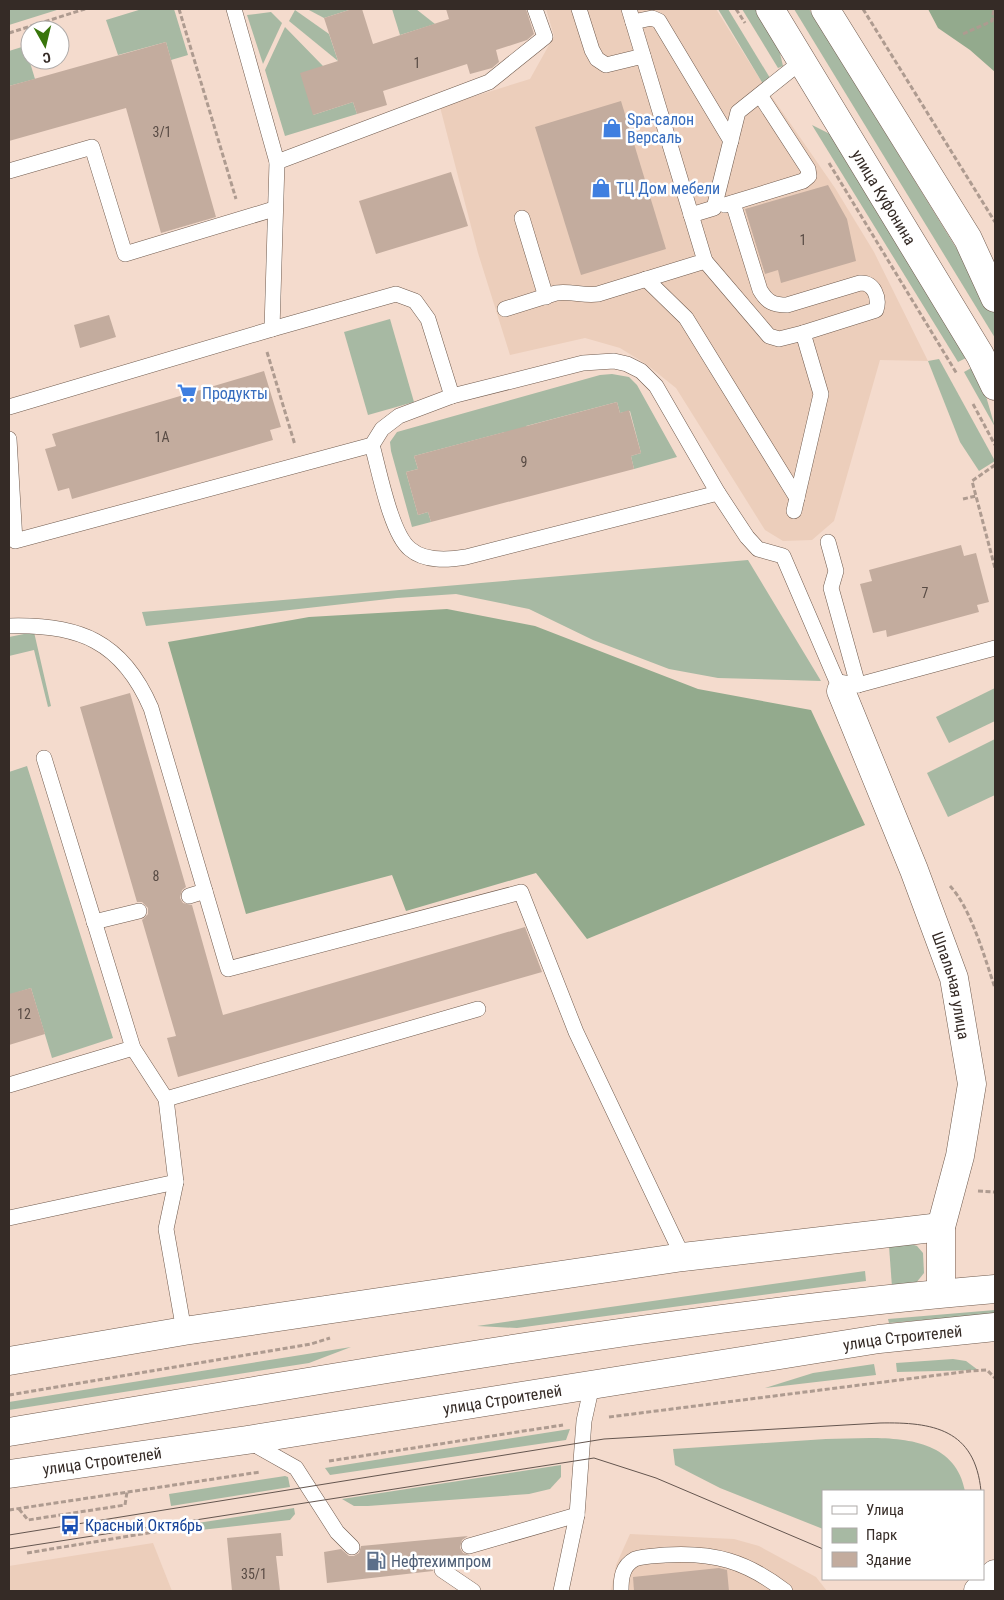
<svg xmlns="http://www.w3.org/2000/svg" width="1004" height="1600" font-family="'Roboto Condensed',sans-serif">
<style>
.built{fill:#eccebb}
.green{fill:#a7b9a3}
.forest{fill:#93aa8d}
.building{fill:#c3ac9e}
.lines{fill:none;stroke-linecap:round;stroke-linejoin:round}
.service-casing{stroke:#705b4e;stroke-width:16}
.minor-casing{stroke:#705b4e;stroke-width:29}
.secondary-casing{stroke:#705b4e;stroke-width:29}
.primary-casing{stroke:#705b4e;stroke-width:29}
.path{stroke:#ae9b90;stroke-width:3;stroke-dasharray:5 2.5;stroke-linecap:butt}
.service{stroke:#fff;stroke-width:15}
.minor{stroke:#fff;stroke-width:28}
.secondary{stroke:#fff;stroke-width:28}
.primary{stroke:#fff;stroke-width:28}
.tram{stroke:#64564f;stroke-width:1}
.labels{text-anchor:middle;stroke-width:5;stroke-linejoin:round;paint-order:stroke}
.number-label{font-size:14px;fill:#584b44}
.shop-label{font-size:16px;fill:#366cbe;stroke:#fff;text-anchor:start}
.street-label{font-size:16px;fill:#352b26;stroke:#fff}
.transit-label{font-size:16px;fill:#164399;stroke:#fff;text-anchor:start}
.service-label{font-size:16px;fill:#4e5e75;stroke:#fff;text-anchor:start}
</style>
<rect width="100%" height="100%" fill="#f4dbcd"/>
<g class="built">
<path d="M546 9H716L763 84 835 188 874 252 928 361 880 360 834 521 812 540 783 541 765 530 676 388 646 364 620 348 585 338 510 355 478 253 440 107 530 79 554 36Z"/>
<path d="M630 1534 734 1539 759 1546 816 1577 827 1591H611L616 1565Z"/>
<path d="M153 1543 172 1591H9V1566Z"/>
</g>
<g class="green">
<path d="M9 9H60L9 25Z"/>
<path d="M142 9H174L188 55 171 60 166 42 118 55 106 20Z"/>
<path d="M307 9H352L324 18Z"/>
<path d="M392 9H416L435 24 400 35Z"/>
<path d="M718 9H728L770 78 763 84Z"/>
<path d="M742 9H757L779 49 783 66 778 68Z"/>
<path d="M794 9H809L995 311V338Z"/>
<path d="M295 10 329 34 338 61 289 21Z"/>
<path d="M271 12 282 23 263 64 247 15Z"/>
<path d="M285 27 323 66 313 115 353 102 357 114 285 136 265 70Z"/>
<path d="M25 46 35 79 9 86V51Z"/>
<path d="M812 125 828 133 835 139 968 357 958 362Z"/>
<path d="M390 319 414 402 368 415 344 332Z"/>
<path d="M939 359 995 461 979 471 960 442 928 361Z"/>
<path d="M973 367 983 386 995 427 964 372Z"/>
<path d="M612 374 629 377 637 385 677 457 634 469 631 456 641 453 630 411 620 413 617 402 526 426 530 439 505 432 414 456 418 469 406 472 418 515 428 512 431 522 412 527 391 451 390 442 397 432 600 375Z"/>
<path d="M748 560 821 681 718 678 669 669 593 640 529 609 456 594 397 598 146 626 142 612Z"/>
<path d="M34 632 51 706 48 707 34 650 9 656V637Z"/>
<path d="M995 688V721L949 743 936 717Z"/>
<path d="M995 739V795L948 817 927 773Z"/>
<path d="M27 766 113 1038 52 1058 31 988 9 995V772Z"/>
<path d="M908 1243 917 1246 923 1253 924 1273 916 1283 892 1287 889 1246Z"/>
<path d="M865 1271 866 1281 517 1328 477 1326Z"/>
<path d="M995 1310V1314L889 1323 888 1319Z"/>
<path d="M351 1347 309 1363 9 1410V1402Z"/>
<path d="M953 1359 966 1361 978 1370 897 1372 896 1363Z"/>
<path d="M874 1364 876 1375 765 1388 813 1373Z"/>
<path d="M570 1429 566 1440 330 1475 325 1468Z"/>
<path d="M826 1439C873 1439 953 1427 965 1491H823V1529L720 1488 675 1465 673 1449Z"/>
<path d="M561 1465V1477L550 1489 529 1494 368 1506H354L342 1499Z"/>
<path d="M285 1476 288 1477 290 1487 171 1506 169 1494Z"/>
<path d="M294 1508 295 1514 290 1520 183 1532 178 1526Z"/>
</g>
<g class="forest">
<path d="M928 9H995V72L970 50 938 28Z"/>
<path d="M447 609 535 626 698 689 811 710 865 825 587 939 536 873 406 911 392 875 246 914 168 642 309 617Z"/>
</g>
<g class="building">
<path d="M352 9H362L373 44 449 19 446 9H526L534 34 527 40 496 50 499 62 492 68 470 74 467 64 383 91 387 105 357 114 353 102 313 115 300 73 338 61 324 18Z"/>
<path d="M166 42 216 217 161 233 126 108 9 141V86Z"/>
<path d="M621 101 666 249 581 275 535 127Z"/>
<path d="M451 172 468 226 376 254 359 201Z"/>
<path d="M828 185 847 219 856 261 781 283 778 270 765 274 745 209Z"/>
<path d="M109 315 116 337 80 348 74 325Z"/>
<path d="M264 371 281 427 270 430 273 440 72 499 69 488 58 491 45 449 56 446 52 434Z"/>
<path d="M617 402 620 413 629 410 641 453 631 456 634 469 431 522 428 512 418 515 406 472 418 469 414 456Z"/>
<path d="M961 545 964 556 976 553 989 602 977 605 979 612 887 637 886 630 873 633 860 584 872 581 869 570Z"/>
<path d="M130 693 186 887 182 890 180 898 183 903 192 905 223 1015 525 927 542 972 178 1077 167 1038 176 1036 142 920 148 914V908L142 902H137L80 707Z"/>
<path d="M31 988 45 1034 9 1045V994Z"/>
<path d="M281 1533 283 1556H276L280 1591H232L227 1538Z"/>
<path d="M468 1536 462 1540 460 1548 463 1553 470 1555 472 1567 456 1568 442 1561 435 1564 433 1571 327 1583 324 1552 341 1549 349 1556H354L359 1553 361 1546Z"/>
<path d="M719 1568 727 1570 729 1591H634L633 1577Z"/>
</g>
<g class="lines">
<defs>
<g id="service">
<path d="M579 9 592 50 597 59 606 65 643 56"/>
<path d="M633 22 652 18 659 21 731 141"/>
<path d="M277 162 489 82 545 37 535 9"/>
<path d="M9 171 92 147 125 254 274 209"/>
<path d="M733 203 760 290C767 302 773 305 787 305L860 283C874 282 880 298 876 310L803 333"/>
<path d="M725 205 803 181 809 176 808 169 760 95"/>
<path d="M691 215 714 208 738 112 802 61"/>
<path d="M522 218 546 297"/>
<path d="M705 261 769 336 779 339 803 333 821 394 794 511"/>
<path d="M646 279 686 318 797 498"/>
<path d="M505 309 556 293C571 291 584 296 598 294L705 261 629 9"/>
<path d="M272 329 396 294 415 301 428 319 452 396"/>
<path d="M9 407 272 329 277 162 234 9"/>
<path d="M9 439 15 541 372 445 382 429 399 416 452 396 583 363 614 361 627 364 641 371 656 386 718 493 747 537 758 549 783 556 841 691"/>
<path d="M372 445C379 470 391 534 410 549 425 562 448 560 466 557L718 493"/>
<path d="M828 542 836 571 831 588 858 685"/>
<path d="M9 626C79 624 122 641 151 708L228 969 521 892 576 1032 683 1257"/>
<path d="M838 682 858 685 995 648"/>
<path d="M44 758 133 1048 166 1099 478 1009"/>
<path d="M189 896 205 891"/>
<path d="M94 922 139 911"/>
<path d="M9 1085 133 1048"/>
<path d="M166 1099 176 1182 166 1229 184 1331"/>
<path d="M9 1218 176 1182"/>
<path d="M248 1441 296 1468 337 1532 352 1547"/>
<path d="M469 1546 577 1515"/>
<path d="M442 1570 473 1591"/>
<path d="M561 1591 577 1515 584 1421 592 1385"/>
<path d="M621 1591C621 1578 622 1566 635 1559 644 1556 655 1556 665 1555 714 1552 746 1561 785 1591"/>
</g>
<g id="minor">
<path id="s1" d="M841 691 914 870 954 978 972 1084 960 1156 941 1227V1293"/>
<path d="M9 1361 184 1331 683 1257 941 1227"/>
<path d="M978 1591 995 1574"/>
</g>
<g id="secondary">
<path d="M9 1432C336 1378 664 1317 995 1289"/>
<path id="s2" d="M9 1474 247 1440 879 1339 995 1327"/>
</g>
<g id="primary">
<path id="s3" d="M770 9 980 355 995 386"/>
<path d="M825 9 968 239 995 298"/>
</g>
</defs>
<use href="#service" class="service-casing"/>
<use href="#minor" class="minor-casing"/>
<use href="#secondary" class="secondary-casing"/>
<use href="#primary" class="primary-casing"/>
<g class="path">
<path d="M179 9 236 199"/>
<path d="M736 9 745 23"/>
<path d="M863 9 995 222"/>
<path d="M9 33 85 9"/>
<path d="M963 34 992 21 994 9"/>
<path d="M829 163 957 374"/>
<path d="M267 352 295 445"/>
<path d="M973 404 995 445"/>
<path d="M995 465 972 481 995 568"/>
<path d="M963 499 976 496"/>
<path d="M950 886C971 908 985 959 995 988"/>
<path d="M978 1191 995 1192"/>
<path d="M9 1395 311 1344 330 1338"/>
<path d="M609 1417 970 1371 987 1370 995 1378"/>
<path d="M329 1461 563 1425"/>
<path d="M19 1509 28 1520 125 1505 127 1492"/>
<path d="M9 1510 260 1472"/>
<path d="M27 1553 178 1528"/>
</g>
<use href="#service" class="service"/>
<use href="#minor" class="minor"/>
<use href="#secondary" class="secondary"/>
<use href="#primary" class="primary"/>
<g class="tram">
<path d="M9 1535 604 1439 880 1423C933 1422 975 1429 981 1491"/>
<path d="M9 1549 594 1458 656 1478 823 1549"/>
</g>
</g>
<defs>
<symbol id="shop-bare" viewBox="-9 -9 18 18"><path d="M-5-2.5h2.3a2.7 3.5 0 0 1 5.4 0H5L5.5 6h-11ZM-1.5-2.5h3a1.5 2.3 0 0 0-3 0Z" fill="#3f7fe0" stroke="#fff" stroke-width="2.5" paint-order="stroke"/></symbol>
<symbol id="supermarket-bare" viewBox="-9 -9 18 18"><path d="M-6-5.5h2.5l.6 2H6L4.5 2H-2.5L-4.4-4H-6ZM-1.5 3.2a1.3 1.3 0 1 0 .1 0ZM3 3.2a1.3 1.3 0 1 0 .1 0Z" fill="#3f7fe0" stroke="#fff" stroke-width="2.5" paint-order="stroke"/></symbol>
<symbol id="bus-bare" viewBox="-9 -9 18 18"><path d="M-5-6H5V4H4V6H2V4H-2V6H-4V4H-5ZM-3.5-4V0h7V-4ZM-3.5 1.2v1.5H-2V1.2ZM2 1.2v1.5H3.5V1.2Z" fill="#1a4fb4" stroke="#fff" stroke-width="2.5" paint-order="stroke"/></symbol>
<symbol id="fuel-bare" viewBox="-9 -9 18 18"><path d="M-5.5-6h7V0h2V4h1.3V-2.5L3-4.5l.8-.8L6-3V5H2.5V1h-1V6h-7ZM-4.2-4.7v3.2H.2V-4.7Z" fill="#5c6f8a" stroke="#fff" stroke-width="2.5" paint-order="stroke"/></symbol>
</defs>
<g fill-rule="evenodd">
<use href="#shop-bare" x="598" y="114" width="28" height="28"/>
<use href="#shop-bare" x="587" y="174" width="28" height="28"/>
<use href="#supermarket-bare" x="173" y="379" width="28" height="28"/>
<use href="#bus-bare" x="56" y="1511" width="28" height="28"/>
<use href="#fuel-bare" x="362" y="1547" width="28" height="28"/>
</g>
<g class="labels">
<g class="number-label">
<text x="417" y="68">1</text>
<text x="162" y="137">3/1</text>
<text x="803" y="245">1</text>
<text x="162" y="442">1А</text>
<text x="524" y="467">9</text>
<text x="925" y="598">7</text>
<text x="156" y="881">8</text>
<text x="24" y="1019">12</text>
<text x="254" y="1579">35/1</text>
</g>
<g class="shop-label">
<text x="627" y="125">Spa-салон<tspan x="627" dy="18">Версаль</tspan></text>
<text x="616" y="194">ТЦ Дом мебели</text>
<text x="202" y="399">Продукты</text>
</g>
<g class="street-label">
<text dy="6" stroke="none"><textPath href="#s3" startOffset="220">улица Куфонина</textPath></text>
<text dy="6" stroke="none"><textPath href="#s1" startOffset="315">Шпальная улица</textPath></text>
<text dy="6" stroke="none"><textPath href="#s2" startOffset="904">улица Строителей</textPath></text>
<text dy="6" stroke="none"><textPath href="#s2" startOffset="499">улица Строителей</textPath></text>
<text dy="6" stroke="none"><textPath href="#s2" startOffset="94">улица Строителей</textPath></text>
</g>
<g class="transit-label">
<text x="85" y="1531">Красный Октябрь</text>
</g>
<g class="service-label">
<text x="391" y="1567">Нефтехимпром</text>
</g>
</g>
<rect width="1004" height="1600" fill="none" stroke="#352b26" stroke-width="20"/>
<rect x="822" y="1490" width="162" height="90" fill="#ffffff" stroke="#aeaaa8"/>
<rect x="832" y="1506" width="25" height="8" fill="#ffffff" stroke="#aeaaa8"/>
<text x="866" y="1515" font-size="15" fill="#352b26">Улица</text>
<rect x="832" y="1528" width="25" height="15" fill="#a7b9a3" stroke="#aeaaa8"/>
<text x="866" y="1540" font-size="15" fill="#352b26">Парк</text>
<rect x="832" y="1552" width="25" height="15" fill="#c3ac9e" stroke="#aeaaa8"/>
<text x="866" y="1565" font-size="15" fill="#352b26">Здание</text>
<g transform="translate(45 45) rotate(172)"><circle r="24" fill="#ffffff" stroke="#aeaaa8"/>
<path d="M0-4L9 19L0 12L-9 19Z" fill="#38750b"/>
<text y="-8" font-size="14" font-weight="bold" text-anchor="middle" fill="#352b26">С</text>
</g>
</svg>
